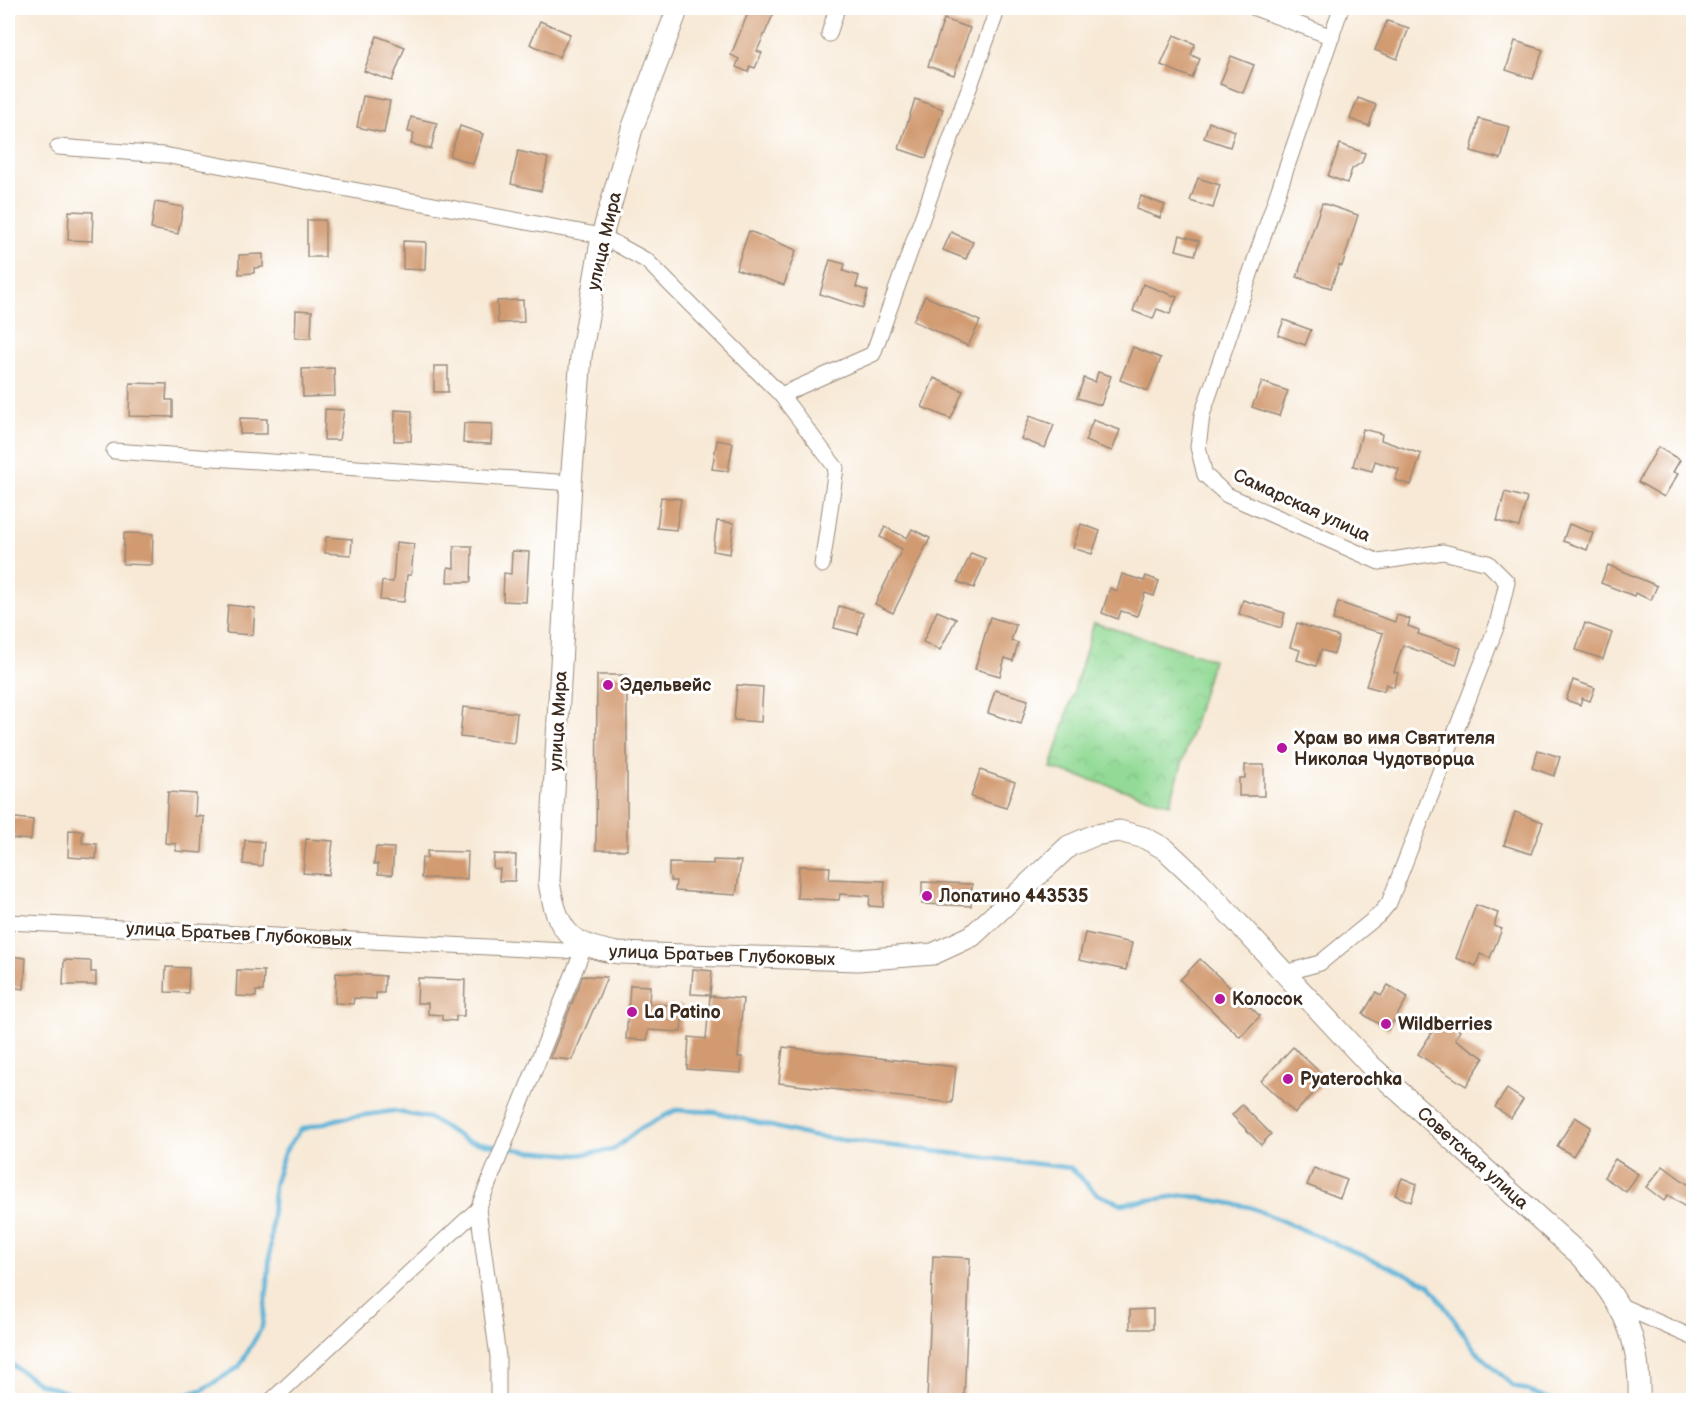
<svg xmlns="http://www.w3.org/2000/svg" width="1701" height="1408" font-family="'Balsamiq Sans',sans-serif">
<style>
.park{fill:url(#park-crowns);stroke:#66825a;stroke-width:1.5}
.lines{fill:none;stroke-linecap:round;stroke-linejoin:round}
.stream{stroke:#57b0d5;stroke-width:4.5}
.building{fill:#d19a6f}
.street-casing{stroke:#998a7a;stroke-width:17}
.secondary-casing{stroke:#998a7a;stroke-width:23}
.street{stroke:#fff;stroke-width:15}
.secondary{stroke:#fff;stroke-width:21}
.poi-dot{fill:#b5179e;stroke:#fff;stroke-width:2}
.labels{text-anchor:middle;stroke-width:6;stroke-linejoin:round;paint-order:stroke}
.street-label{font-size:18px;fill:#3b2a1e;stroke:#fff}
.poi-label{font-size:18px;font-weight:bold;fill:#3b2a1e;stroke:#fff;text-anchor:start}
</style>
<defs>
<pattern id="park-crowns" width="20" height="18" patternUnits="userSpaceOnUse" patternTransform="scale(1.5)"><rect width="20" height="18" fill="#92da95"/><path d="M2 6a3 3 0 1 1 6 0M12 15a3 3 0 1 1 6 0" fill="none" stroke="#7fbb80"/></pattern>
</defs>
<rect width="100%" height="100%" fill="#fff"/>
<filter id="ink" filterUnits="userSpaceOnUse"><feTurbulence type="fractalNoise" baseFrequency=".0167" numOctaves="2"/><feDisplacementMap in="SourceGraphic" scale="12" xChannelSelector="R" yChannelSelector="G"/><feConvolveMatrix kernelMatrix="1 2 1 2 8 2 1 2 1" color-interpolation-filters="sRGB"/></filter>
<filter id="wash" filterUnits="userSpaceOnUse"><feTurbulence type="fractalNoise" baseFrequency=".008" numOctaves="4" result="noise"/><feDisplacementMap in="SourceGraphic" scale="24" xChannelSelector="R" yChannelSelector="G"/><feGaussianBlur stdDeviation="1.35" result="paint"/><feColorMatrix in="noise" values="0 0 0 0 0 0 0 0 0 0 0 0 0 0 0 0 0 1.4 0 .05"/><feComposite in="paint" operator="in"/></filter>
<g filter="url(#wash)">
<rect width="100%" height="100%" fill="#f7e9d6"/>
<path class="park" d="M1094 623 1213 659 1170 804 1051 768Z"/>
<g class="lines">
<g class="stream">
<path d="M8 1362 38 1383 90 1400"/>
<path d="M163 1400 202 1390 239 1367 262 1327 268 1282 274 1185 284 1153 300 1130 338 1119 393 1111 429 1118 467 1141 528 1151 577 1155 613 1150 641 1128 676 1110 715 1112 811 1136 1071 1168 1097 1194 1122 1204 1185 1195 1250 1207 1429 1284 1475 1350 1512 1385 1553 1400"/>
</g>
</g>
<g id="blocks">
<g class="building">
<path d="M750 8H776L757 51 762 53 755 68 750 66 748 72 736 67 739 59 731 55Z"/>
<path d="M944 19 970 28 954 75 928 66Z"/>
<path d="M540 21 570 34 559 57 530 44Z"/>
<path d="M1387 21 1409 28 1397 59 1375 50Z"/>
<path d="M1174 35 1195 44 1191 55 1200 59 1192 78 1161 65Z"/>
<path d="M377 36 405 47 392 81 364 71Z"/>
<path d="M1515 41 1543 50 1533 79 1506 70Z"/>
<path d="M1231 56 1254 65 1243 93 1220 84Z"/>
<path d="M363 96 390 101 384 133 357 127Z"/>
<path d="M1358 98 1376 105 1369 126 1350 119Z"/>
<path d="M915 99 943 109 926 158 899 149Z"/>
<path d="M411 117 437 123 431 149 411 144 414 133 408 132Z"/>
<path d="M1479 119 1510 127 1501 159 1471 151Z"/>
<path d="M1209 122 1235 131 1230 147 1204 138Z"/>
<path d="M460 126 483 134 473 164 450 156Z"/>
<path d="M1340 144 1365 153 1362 162 1352 169 1347 183 1328 176Z"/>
<path d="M518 151 548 158 541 191 511 184Z"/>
<path d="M1198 178 1220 185 1213 208 1190 201Z"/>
<path d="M1141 196 1165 205 1160 218 1136 209Z"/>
<path d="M155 202 183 207 178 234 151 229Z"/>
<path d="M1322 203 1358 215 1342 266 1339 265 1331 288 1297 277Z"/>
<path d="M69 211 93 212 92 241 68 240Z"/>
<rect x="307" y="220" width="18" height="37"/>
<path d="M749 231 796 250 784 285 736 269Z"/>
<path d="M951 232 973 242 966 259 943 250Z"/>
<path d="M1180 235 1199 241 1195 255 1176 250Z"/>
<path d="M403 241 426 242 425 270 403 269Z"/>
<path d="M263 254V267L254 268V273L239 274V255Z"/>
<path d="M830 260 845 264 843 271 859 276 856 287 868 291 863 308 820 294Z"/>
<path d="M1143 284 1177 297 1170 314 1157 309 1153 319 1133 311Z"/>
<path d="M925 296 980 321 968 346 913 321Z"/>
<path d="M523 300 524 322 498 323 497 301Z"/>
<path d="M296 310 312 311 311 338H295Z"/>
<path d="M1284 320 1311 330 1305 345 1278 335Z"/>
<path d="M1133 347 1161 358 1148 391 1120 380Z"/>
<rect x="434" y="366" width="14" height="26"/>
<path d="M334 368 335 396 303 397 302 369Z"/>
<path d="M1098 372 1111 376 1101 405 1077 398 1084 378 1095 382Z"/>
<path d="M934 378 963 391 951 419 922 407Z"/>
<path d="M1262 382 1288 391 1279 416 1252 407Z"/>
<path d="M130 383 167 384 166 400H173V417L129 416Z"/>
<path d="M325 409 344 410 339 440H324Z"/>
<path d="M395 410 412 411 411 441H394Z"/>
<path d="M1030 416 1054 425 1045 448 1021 439Z"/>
<path d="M240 418 267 419V434H240Z"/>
<path d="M1093 420 1120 430 1112 451 1085 441Z"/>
<path d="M464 423 492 424 491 444 463 443Z"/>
<path d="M1363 429 1382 434 1381 440 1421 454 1411 485 1395 480 1399 469 1375 461 1372 471 1353 466Z"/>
<path d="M717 440 733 443 728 471 712 469Z"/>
<path d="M1658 447 1680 460 1673 472 1678 474 1664 497 1638 482Z"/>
<path d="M1505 492 1527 498 1519 527 1497 521Z"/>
<path d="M661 497 681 499 676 530 657 528Z"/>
<path d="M717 521 734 523 730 554 713 551Z"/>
<path d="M1081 524 1100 531 1092 554 1073 548Z"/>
<path d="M1569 524 1593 533 1587 550 1563 541Z"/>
<path d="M885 527 907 538 912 529 930 538 893 613 875 604 902 549 880 537Z"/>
<path d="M124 533 153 534 152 565 123 564Z"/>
<path d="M326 537 352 539 351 555 325 553Z"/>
<path d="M396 542 414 544 411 575H407L404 602 380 600 382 581 393 582Z"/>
<path d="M454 546H472L471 582H447L448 567 454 568Z"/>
<path d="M512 551 529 552 526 602 503 601 504 573 511 574Z"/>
<path d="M971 553 986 559 974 588 958 582Z"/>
<path d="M1608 565 1657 586 1651 600 1635 593 1634 596 1601 583Z"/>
<path d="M1122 574 1144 581 1146 576 1159 581 1154 596 1145 593 1137 616 1121 611 1118 619 1102 613 1110 588 1117 591Z"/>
<path d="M1243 600 1285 613 1281 628 1239 614Z"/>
<path d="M1338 602 1395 622 1397 615 1410 619 1408 626 1419 630 1418 634 1461 648 1456 665 1403 645 1394 672 1398 673 1394 687 1386 684 1384 691 1366 686 1383 633 1333 620Z"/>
<path d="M228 605 255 608 253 635 226 633Z"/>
<path d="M839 606 863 613 858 634 834 628Z"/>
<path d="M937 611 956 619 940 650 923 642Z"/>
<path d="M990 617 1016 625 1011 641 1018 643 1013 661 1005 658 1000 676 975 669Z"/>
<path d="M1297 623 1339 637 1334 654 1321 650 1316 666 1297 660 1300 650 1290 647Z"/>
<path d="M1585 623 1612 633 1603 659 1576 650Z"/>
<path d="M597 675H627V850H596Z"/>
<path d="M1573 680 1595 688 1590 701 1582 698 1580 705 1566 700Z"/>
<path d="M737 685 763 687 761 722 734 720Z"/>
<path d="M995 690 1028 700 1021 724 988 713Z"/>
<path d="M463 707 517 713 514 743 460 737Z"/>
<path d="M1538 750 1560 757 1554 776 1532 768Z"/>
<path d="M1245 765H1264V796H1239V778H1245Z"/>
<path d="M980 770 1015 782 1006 808 971 797Z"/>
<path d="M168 792 196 794 195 816 204 817 202 853 176 851V844L165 843Z"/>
<path d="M1515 812 1543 822 1531 854 1504 845Z"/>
<path d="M8 817 33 820 31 840 8 838Z"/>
<path d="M69 830 83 831 82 843 97 844 96 859 68 857Z"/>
<path d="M306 839 333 841 329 875 303 873Z"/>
<path d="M245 840 264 842 262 866 243 864Z"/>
<path d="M376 847 394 848 392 875 378 874V864H374Z"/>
<path d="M427 851 468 852 467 879 421 878 422 858H427Z"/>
<path d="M494 854 516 855 515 881H499L500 869 493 868Z"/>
<path d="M713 860 741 861 736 895 675 891 676 881H671L669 875V863L713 864Z"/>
<path d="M799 866 830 867 829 879 885 881 883 907 869 906 870 896 840 894 839 900 797 898Z"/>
<path d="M922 882 972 884 971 906 922 904Z"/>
<path d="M1476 905 1498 913 1494 926 1502 929 1490 958 1480 954 1476 966 1456 958Z"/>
<path d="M1085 933 1132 943 1126 970 1079 960Z"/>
<path d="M10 956 26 958 24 989 8 987Z"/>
<path d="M1200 959 1260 1016 1240 1037 1180 980Z"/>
<path d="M64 960 91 961V972H96V985H63Z"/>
<path d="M166 967 189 968 188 993 165 992Z"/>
<path d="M693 969 712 971 710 995 691 994Z"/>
<path d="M237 970 264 971 263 991H256V997L236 996Z"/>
<path d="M336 973 385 976 384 993H376V999L354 998 353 1004 335 1003Z"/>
<path d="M583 976 607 977 572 1060 550 1058Z"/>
<path d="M418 978 465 980 464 1016H456V1021L442 1020V1015L428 1014V1003H417Z"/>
<path d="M630 985 650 986 649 1004 683 1006 681 1032 648 1030 647 1040 626 1039Z"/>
<path d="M1388 985 1408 997 1388 1030 1363 1014 1376 992 1381 996Z"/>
<path d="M710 996 743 999 738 1057H742L741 1073 687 1069 689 1037 706 1039Z"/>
<path d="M1441 1018 1460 1031 1455 1039 1484 1058 1466 1086 1418 1054Z"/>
<path d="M783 1047 956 1067 952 1103 779 1083Z"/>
<path d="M1293 1047 1327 1079 1295 1113 1261 1081Z"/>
<path d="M1507 1089 1523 1100 1511 1118 1495 1107Z"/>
<path d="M1242 1105 1271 1134 1261 1145 1232 1115Z"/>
<path d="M1575 1117 1591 1127 1573 1156 1557 1146Z"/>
<path d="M1615 1159 1638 1174 1626 1192 1604 1177Z"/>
<path d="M1663 1166 1694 1189V1213L1668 1195 1664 1201 1646 1187Z"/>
<path d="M1314 1168 1347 1180 1340 1198 1307 1185Z"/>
<path d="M1402 1178 1417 1184 1411 1202 1395 1195Z"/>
<path d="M933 1256 970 1258 964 1401H927Z"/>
<path d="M1153 1309V1329H1130V1310Z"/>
</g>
</g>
</g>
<g filter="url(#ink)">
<use href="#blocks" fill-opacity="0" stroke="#998a7a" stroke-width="1.5"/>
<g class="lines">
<defs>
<g id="street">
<path d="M1255 8 1332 37"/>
<path d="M829 34 837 8"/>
<path d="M58 147 164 155 602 236 647 261 781 395 836 468 822 565"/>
<path d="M781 395 873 354 998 8"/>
<path d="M114 451 571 483"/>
<path d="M8 922 565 951 585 945"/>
<path d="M1285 973 1320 963 1379 915 1389 903 1497 625 1507 582 1488 563 1443 552 1379 562 1227 495 1205 475 1198 447 1202 415 1341 8"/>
<path d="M1619 1305 1694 1338"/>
<path d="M272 1400 478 1209"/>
<path d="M498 1400V1357L478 1209 585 945"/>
</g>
<path id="secondary" d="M678 8 632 129 602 236 581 356 571 483 549 882C557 930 568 945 618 953L858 960 933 954 972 936 1069 846 1095 835 1119 831 1145 838 1165 849 1197 879 1370 1065 1582 1257C1623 1303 1641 1338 1639 1400"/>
</defs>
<use href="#street" class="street-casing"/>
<use href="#secondary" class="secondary-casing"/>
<use href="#street" class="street"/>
<use href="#secondary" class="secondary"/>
</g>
</g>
<g class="poi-dot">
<circle cx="608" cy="685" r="6"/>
<circle cx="1282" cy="748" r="6"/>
<circle cx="927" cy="896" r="6"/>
<circle cx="1220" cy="999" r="6"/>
<circle cx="632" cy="1012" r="6"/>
<circle cx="1386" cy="1024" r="6"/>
<circle cx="1288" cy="1079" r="6"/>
</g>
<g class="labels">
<g class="street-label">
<text transform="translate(604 241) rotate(-77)" y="6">улица Мира</text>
<text transform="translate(1302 505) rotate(25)" y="6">Самарская улица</text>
<text transform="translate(558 721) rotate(-87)" y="6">улица Мира</text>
<text transform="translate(239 934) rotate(3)" y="6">улица Братьев Глубоковых</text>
<text transform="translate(722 955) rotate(2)" y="6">улица Братьев Глубоковых</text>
<text transform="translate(1473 1158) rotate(42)" y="6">Советская улица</text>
</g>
<g class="poi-label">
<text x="620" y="691">Эдельвейс</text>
<text x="1294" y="744">Храм во имя Святителя<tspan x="1294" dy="21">Николая Чудотворца</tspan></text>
<text x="939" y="902">Лопатино 443535</text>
<text x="1232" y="1005">Колосок</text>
<text x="644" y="1018">La Patino</text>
<text x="1398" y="1030">Wildberries</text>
<text x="1300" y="1085">Pyaterochka</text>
</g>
</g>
<rect width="1701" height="1408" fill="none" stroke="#fff" stroke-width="30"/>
</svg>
